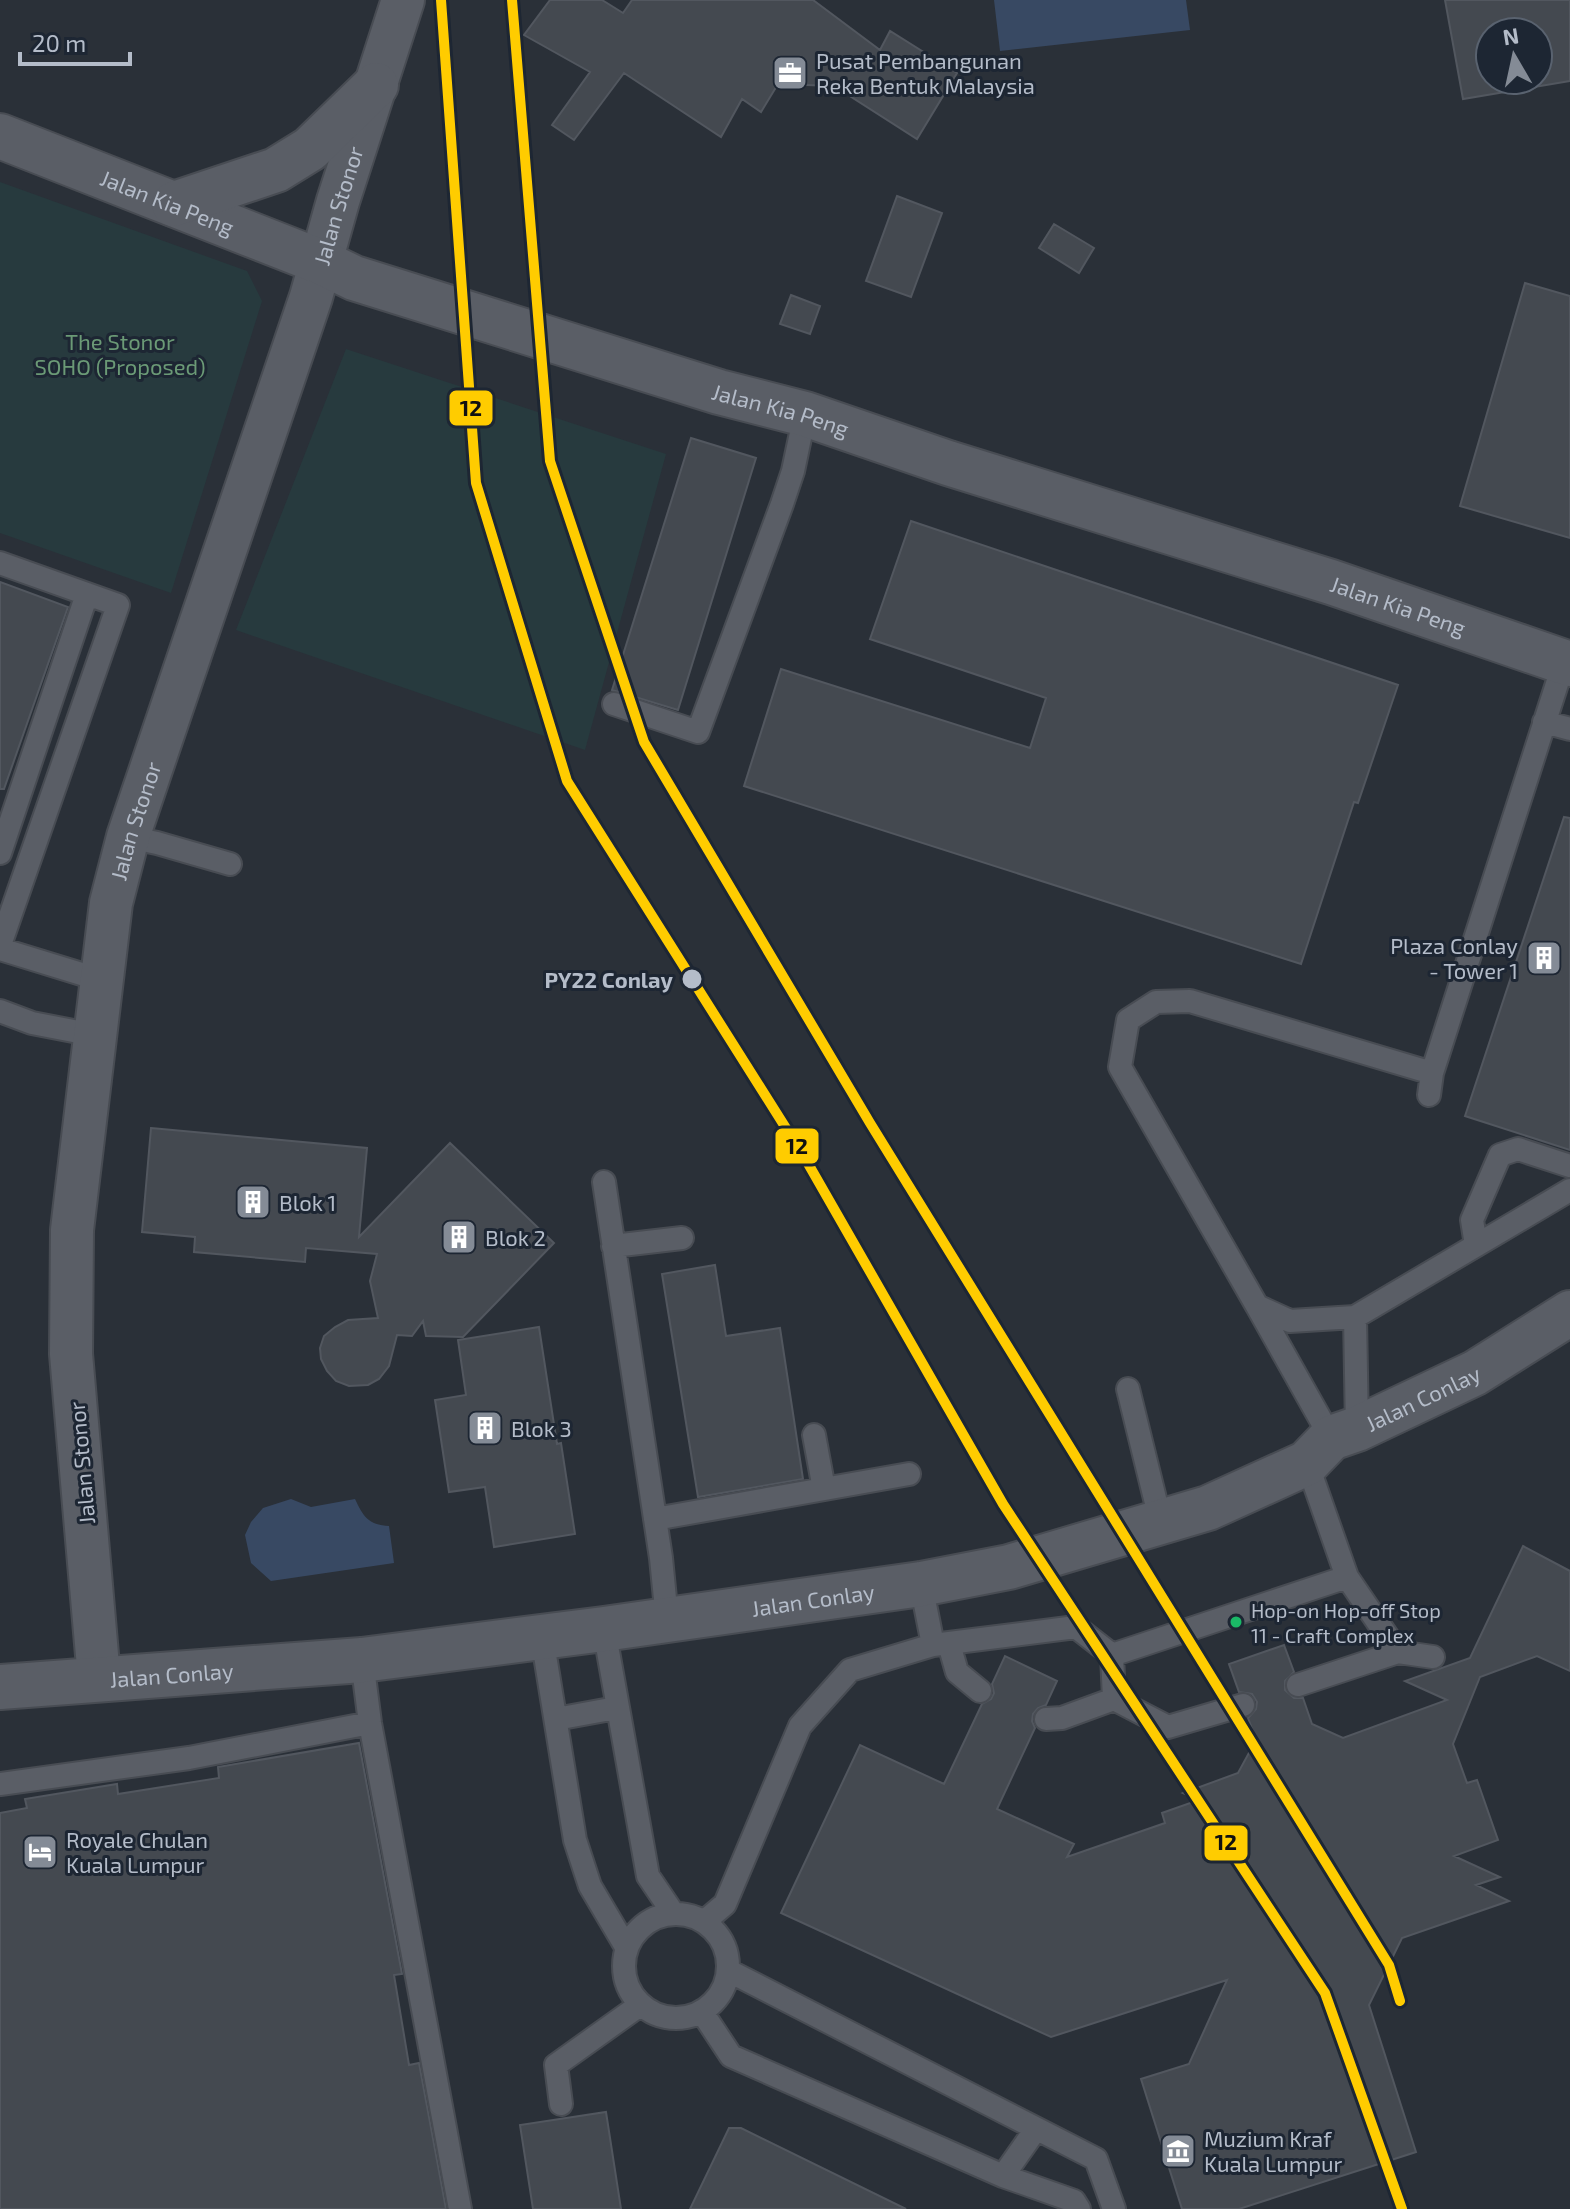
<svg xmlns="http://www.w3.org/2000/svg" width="1570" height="2209" viewBox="0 0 1570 2209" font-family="'Exo 2',sans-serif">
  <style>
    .green { fill: #273a3e }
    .water { fill: #384963 }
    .building { fill: #444950; stroke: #52575f; stroke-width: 2; fill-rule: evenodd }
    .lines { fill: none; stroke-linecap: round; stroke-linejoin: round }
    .service-casing { stroke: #484c53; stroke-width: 26 }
    .minor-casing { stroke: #484c53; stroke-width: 46 }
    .tertiary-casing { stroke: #484c53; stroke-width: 48 }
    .service { stroke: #5a5e66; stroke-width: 22 }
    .minor { stroke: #5a5e66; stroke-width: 42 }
    .tertiary { stroke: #5a5e66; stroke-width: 44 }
    .metro-1-casing { stroke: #1d2633; stroke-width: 16 }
    .metro-1 { stroke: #fc0; stroke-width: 10 }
    .stop-dot { fill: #b4bcc9; stroke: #1d2633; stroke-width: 3 }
    .bus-dot { fill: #1ab867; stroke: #1d2633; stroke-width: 3 }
    .labels { text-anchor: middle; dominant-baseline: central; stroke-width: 6; stroke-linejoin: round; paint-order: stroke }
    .bus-label { font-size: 20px; fill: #b4bcc9; stroke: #1d2633; text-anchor: start }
    .poi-label { font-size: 22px; fill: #b4bcc9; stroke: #1d2633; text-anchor: start }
    .street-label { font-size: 22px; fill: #b4bcc9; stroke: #1d2633 }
    .park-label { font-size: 22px; fill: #6b9a76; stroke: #1d2633 }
    .stop-label { font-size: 22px; font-weight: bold; fill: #b4bcc9; stroke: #1d2633; text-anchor: end }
    .line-badge { stroke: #1d2633; stroke-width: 3 }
    .pale-badge-label { font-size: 22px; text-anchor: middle; font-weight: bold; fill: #111 }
  </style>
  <rect width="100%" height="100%" fill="#2a3038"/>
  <!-- green -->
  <path class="green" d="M0,182L247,271L262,301L171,593L0,533Z
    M346,349L666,454L585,750L236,630Z"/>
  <!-- water -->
  <path class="water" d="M994,0H1186L1190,30L1000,51Z
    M291,1499L311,1507L355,1499C363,1516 368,1525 389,1526L394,1563L271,1581L251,1563L245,1535L251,1522L263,1508Z"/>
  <!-- building -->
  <path class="building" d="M550,0H602L623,13L632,0H813L880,50L890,31L957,73L917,139L834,86L778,84L761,112L742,99L721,137L624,73L574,140L552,125L590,72L524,35Z
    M1445,0H1570V81L1463,99ZM1490,32H1538V80H1490Z
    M897,196L942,213L911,297L866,281Z
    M1054,224L1094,248L1079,273L1039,248Z
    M1525,283L1570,296V538L1460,506Z
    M791,295L820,306L810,334L780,324Z
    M691,438L756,458L678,710L612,690Z
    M911,521L1398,685L1358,803L1354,802L1301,964L744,786L781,669L1030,748L1046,698L870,639Z
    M0,582L68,607L4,789H0Z
    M1564,817L1570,818V1150L1465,1116Z
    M151,1128L367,1148L359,1237L450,1143L554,1243L463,1337L426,1336L423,1321L412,1336L397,1335L389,1366L379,1379L368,1385L349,1386L336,1381L327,1371L321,1359L320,1348L324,1336L335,1327L348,1320L378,1318L370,1281L377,1254L306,1248L305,1262L194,1252L195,1237L142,1232Z
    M715,1265L726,1336L780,1328L803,1479L698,1497L662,1274Z
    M539,1327L557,1444L561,1443L575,1534L494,1547L485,1487L449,1492L435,1400L466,1395L458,1340Z
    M1523,1546L1570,1571V1671L1537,1656L1480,1677L1453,1744L1467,1783L1477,1780L1498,1840L1454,1856L1500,1877L1476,1885L1509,1901L1402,1938L1369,2005L1416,2152L1239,2209H1182L1141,2079L1189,2064L1227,1980L1051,2037L781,1913L860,1745L944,1784L982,1704L991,1699L994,1693L992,1684L1005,1656L1057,1681L1046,1705L1038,1708L1033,1714L1032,1721L1035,1728L997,1809L1074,1844L1067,1857L1165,1823L1162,1813L1199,1800L1183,1793L1238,1773L1256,1740L1248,1718L1256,1709L1257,1702L1252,1694L1239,1692L1229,1664L1284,1645L1294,1672L1285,1681V1690L1294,1698H1303L1312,1724L1343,1738L1447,1700L1405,1681L1470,1658Z
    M359,1743L402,1974L394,1975L409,2065L419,2063L446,2209H0V1813L27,1808L25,1799L117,1784L118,1794L219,1778L218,1767Z
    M606,2112L621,2209H533L520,2125Z
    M729,2128H741L906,2209H690Z"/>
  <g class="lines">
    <defs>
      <path id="service" d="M0,563L118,605L0,945
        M1564,662L1432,1073L1190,1001L1156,1002L1128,1020L1120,1067L1257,1306L1290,1321L1355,1317L1570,1190
        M614,704L698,732L782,504L793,471L805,414
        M1544,722L1570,729
        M128,837L157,843L230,864
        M0,853L87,594
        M0,949L101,980
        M0,1011L32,1023L94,1035
        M1429,1095L1432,1073
        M604,1182L661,1558L667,1619
        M1476,1245L1472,1220L1500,1155L1518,1149L1570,1166
        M613,1246L682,1238
        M1257,1306L1331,1438
        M1355,1317L1357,1429
        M1128,1389L1161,1523
        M814,1435L824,1489
        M655,1519L909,1474
        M921,1584L933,1645
        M604,1629L648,1876L673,1913
        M542,1637L575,1840L590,1886L626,1947
        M949,1644L957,1672L980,1691
        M1398,1652L1433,1657
        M1112,1655L1347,1577L1307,1463
        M362,1660L370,1723L460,2209
        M1298,1685L1398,1652L1347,1577
        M1114,1699L1168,1727L1243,1705
        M556,1719L616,1708
        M0,1784L189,1758L370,1723
        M624 1966a52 52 0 1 1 104 0a52 52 0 1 1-104 0Z
        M705,1921L725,1904L800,1726L850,1670L933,1645L1076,1627L1112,1655L1114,1699L1062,1718L1046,1719
        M729,1971L1096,2159L1114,2209
        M702,2012L731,2056L1003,2176L1074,2201L1079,2209
        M561,2104L556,2065L640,2005
        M1003,2176L1036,2129"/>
      <g id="minor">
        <path id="s1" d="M99,1678L71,1354L72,1230L111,903L128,837L311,297L338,201L403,0"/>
      </g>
      <g id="tertiary">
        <path id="s2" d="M0,136L321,262L354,278L719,392L805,414L948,463L1331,582L1570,664"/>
        <path d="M174,204L276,170L310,149L376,85"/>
        <path id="s3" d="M0,1687L362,1660L604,1629L921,1584L1009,1567L1208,1508L1307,1463L1331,1438L1357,1429L1475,1373L1570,1313"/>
      </g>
    </defs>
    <!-- service casing -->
    <use href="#service" class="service-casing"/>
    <!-- minor casing -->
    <use href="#minor" class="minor-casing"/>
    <!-- tertiary casing -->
    <use href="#tertiary" class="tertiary-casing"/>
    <!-- service -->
    <use href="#service" class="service"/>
    <!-- minor -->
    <use href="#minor" class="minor"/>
    <!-- tertiary -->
    <use href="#tertiary" class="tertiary"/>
    <defs>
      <path id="metro-1" d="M441,0L476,483L567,781L806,1160L1003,1504L1325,1993L1402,2209
        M512,0L550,461L644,742L870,1123L1389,1965L1400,2001"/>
    </defs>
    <!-- metro-1 casing -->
    <use href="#metro-1" class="metro-1-casing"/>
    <!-- metro-1 -->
    <use href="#metro-1" class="metro-1"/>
  </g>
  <!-- icons -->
  <defs>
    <symbol id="office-square" viewBox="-11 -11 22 22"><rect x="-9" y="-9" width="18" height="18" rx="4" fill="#848b96" stroke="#1d2633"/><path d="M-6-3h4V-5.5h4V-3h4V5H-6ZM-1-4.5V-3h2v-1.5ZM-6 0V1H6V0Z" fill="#fff"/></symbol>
    <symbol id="building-square" viewBox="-11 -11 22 22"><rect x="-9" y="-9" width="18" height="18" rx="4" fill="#848b96" stroke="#1d2633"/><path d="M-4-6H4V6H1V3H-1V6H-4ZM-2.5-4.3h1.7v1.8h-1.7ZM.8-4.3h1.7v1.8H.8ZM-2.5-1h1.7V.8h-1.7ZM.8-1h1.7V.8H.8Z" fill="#fff"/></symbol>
    <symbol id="hotel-square" viewBox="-11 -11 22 22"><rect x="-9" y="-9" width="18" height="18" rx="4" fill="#848b96" stroke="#1d2633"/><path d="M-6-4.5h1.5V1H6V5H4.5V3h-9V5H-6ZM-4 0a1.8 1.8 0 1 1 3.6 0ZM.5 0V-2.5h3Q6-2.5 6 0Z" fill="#fff"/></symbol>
    <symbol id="museum-square" viewBox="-11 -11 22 22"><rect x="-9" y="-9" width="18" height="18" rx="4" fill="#848b96" stroke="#1d2633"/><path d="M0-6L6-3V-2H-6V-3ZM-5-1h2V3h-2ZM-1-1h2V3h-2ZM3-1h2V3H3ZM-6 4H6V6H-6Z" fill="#fff"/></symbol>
  </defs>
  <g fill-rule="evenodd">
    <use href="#office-square" x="770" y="53" width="40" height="40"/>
    <use href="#building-square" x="1524" y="938" width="40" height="40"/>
    <use href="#building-square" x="233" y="1182" width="40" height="40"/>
    <use href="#building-square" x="439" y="1217" width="40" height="40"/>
    <use href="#building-square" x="465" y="1408" width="40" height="40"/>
    <use href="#hotel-square" x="20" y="1832" width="40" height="40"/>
    <use href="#museum-square" x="1158" y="2131" width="40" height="40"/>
  </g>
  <!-- markers -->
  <circle class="stop-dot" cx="692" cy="979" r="11"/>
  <circle class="bus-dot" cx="1236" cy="1622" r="7"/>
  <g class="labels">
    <!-- bus labels -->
    <g class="bus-label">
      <text x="1251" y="1610">Hop-on Hop-off Stop<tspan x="1251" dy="25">11 - Craft Complex</tspan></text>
    </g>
    <!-- poi labels -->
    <g class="poi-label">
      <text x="816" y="60">Pusat Pembangunan<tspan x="816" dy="25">Reka Bentuk Malaysia</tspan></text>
      <text x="1518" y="945" text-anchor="end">Plaza Conlay<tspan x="1518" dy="25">- Tower 1</tspan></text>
      <text x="279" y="1202">Blok 1</text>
      <text x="485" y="1237">Blok 2</text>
      <text x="511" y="1428">Blok 3</text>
      <text x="66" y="1839">Royale Chulan<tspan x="66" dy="25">Kuala Lumpur</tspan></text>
      <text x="1204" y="2138">Muzium Kraf<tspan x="1204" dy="25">Kuala Lumpur</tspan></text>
    </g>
    <!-- street labels -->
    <g class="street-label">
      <text stroke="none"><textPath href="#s2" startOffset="180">Jalan Kia Peng</textPath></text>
      <text stroke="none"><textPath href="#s1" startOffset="1512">Jalan Stonor</textPath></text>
      <text stroke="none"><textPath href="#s2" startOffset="828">Jalan Kia Peng</textPath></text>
      <text stroke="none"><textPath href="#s2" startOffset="1476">Jalan Kia Peng</textPath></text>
      <text stroke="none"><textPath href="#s1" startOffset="864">Jalan Stonor</textPath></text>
      <text stroke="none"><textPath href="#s3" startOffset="1468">Jalan Conlay</textPath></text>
      <text transform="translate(81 1463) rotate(-95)">Jalan Stonor</text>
      <text stroke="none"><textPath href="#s3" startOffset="818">Jalan Conlay</textPath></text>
      <text stroke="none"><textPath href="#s3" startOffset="172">Jalan Conlay</textPath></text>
    </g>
    <!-- park labels -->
    <g class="park-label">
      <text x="120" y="341">The Stonor<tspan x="120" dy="25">SOHO (Proposed)</tspan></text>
    </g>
    <!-- stop labels -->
    <g class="stop-label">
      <text x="673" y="979">PY22 Conlay</text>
    </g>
  </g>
  <g class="line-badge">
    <rect x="448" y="389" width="46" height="38" rx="8" fill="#fc0"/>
    <rect x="774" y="1127" width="46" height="38" rx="8" fill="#fc0"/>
    <rect x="1203" y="1824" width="46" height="38" rx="8" fill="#fc0"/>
  </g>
  <g class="pale-badge-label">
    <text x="471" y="416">12</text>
    <text x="797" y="1154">12</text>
    <text x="1226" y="1850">12</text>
  </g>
  <!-- north arrow -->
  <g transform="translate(1514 56) rotate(351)"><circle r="38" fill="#1d2633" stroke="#59626f" stroke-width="2"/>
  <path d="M0-6L14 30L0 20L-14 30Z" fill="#848b96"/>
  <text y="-12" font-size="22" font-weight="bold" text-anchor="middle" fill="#b4bcc9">N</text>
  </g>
  <!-- scale -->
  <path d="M20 52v12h110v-12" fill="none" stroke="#b4bcc9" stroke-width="4"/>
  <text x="32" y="52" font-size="24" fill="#b4bcc9" stroke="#1d2633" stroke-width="6" paint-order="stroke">20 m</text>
</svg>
